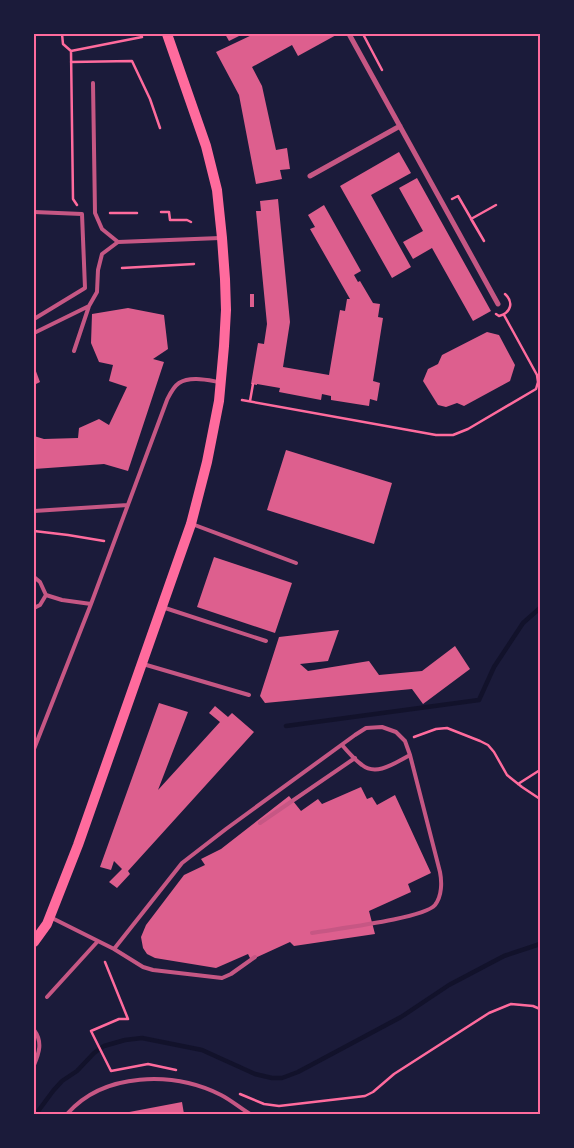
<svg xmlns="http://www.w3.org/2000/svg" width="574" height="1148" viewBox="0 0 574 1148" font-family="'PT Sans',sans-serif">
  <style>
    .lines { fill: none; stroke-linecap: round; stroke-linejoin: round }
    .stream { stroke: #12122b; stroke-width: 4.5 }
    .building { fill: #dd5f8e }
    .path { stroke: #ff6b9d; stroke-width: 2.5 }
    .service { stroke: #c65784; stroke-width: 4 }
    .minor { stroke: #c65784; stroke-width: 5 }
    .secondary { stroke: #ff6b9d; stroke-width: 10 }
    .neatline { fill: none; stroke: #ff6b9d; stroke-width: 2 }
  </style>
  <rect width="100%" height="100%" fill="#1b1b3a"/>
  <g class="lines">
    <!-- stream -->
    <path class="stream" d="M286,726L479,700L494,667L523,623L540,608
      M36,1114L53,1091L62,1081L77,1071L94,1053L104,1046L125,1040L142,1038L202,1050L255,1074L272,1078H282L298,1072L401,1017L449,985L504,956L540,944"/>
  </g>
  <!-- building -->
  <path class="building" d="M225,34H243L229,41Z
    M254,34H338L298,56L292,45L252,67L262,86L276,150L287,148L290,169L280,170L282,179L256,184L239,95L216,52Z
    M399,152L411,173L371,195L411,267L392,278L340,186Z
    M417,178L491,311L473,321L432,248L413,259L403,242L423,231L399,188Z
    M278,199L290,322L283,367L329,375L340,310L345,311L347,299H350L310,229L315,227L308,215L324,205L361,271L354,275L358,282L360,281L373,303L380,304L378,317L383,318L373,381L380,383L377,401L370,399L369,406L331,400V396L322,394L321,400L279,392L280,388L257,384V385L251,384L258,343L264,344L267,324L256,211H261L260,201Z
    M250,294H254V307H250Z
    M128,308L164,315L168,349L153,359L164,362L128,471L104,464L34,469V436L44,439L78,438L79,428L99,419L109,425L127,387L109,381L113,365L99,362L91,343L92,314Z
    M487,332L499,335L515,365L510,381L464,406L457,403L446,407L438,405L423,381L428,369L438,364L442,355Z
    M34,366L40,382L34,385Z
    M286,450L392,483L374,544L267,510Z
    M214,557L292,583L275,633L197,607Z
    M339,630L328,661L300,664L308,671L369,661L379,675L422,671L455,646L470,669L423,704L412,689L265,703L260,696L279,637Z
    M159,703L188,712L158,790L220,722L209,713L215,706L228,717L232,713L254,732L128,871L130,874L117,888L109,882L122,869L114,861L111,870L100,867Z
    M361,787L367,799L372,797L377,805L395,795L431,873L408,884L411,892L369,911L375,934L294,946L290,942L251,960L248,954L216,968L155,958L147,954L143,948L141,937L146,925L184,875L205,865L201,859L221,849L289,796L301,811L318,799L322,804Z
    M182,1102L184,1114H124V1113Z"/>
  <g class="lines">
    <!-- path -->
    <path class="path" d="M62,34L63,44L71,51L73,199L77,205
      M363,34L382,70
      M71,51L142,37
      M71,62L132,61L150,99L160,128
      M452,199L458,196L484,241L471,219L496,205
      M161,212H169L170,220H187L191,222
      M110,213H137
      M122,268L194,264
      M496,314L499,316C511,313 514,302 505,294
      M242,400L436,435H453L468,429L536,389L538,382L537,375L504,315
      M250,401L253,384
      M34,531L68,535L104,541
      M414,737L436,729L447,728L480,741L488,745L494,752L507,775L522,787L540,799
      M518,784L540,770
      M105,962L128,1019H119L91,1031L111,1071L148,1064L176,1070
      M240,1094L264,1104L279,1106L365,1096L373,1092L394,1074L489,1013L511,1004L533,1006L540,1009"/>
    <!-- service -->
    <path class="service" d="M93,83L95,213L102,229L118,242L220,238
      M34,212L82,214L85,288L34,319
      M34,333L89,306
      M74,351L89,306L97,292L98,270L102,254L118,242
      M34,511L128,505
      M192,524L296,563
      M34,577L40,582L46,595L40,605L34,608
      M46,595L62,600L91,604
      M162,607L266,641
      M143,664L249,695
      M342,745C348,752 355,760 362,765C377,777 396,762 410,755
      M34,749L91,604L167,400C170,394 173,387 179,383C190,376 207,380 219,382
      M260,823L355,758
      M50,917L114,949L143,967L153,970L222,978L231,974L255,957
      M114,949L182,863L226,829L355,735L366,728L382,727L396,732L405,741L410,755L440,872C442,882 442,896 435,905C423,919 333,929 312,933
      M47,997L98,941
      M34,1030C43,1042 39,1053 34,1065
      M67,1114C104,1072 173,1071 221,1095C231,1100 240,1108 250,1114"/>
    <!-- minor -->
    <path class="minor" d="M349,34L498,304
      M310,176L400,126"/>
    <!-- secondary -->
    <path class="secondary" d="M34,942L47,924L78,845L191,524L207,462L219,401L224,346L226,310L225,279L222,238L217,190L206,146L167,34"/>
  </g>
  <!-- border -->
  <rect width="574" height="1148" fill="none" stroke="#1b1b3a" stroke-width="70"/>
  <rect x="35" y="35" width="504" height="1078" class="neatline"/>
</svg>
